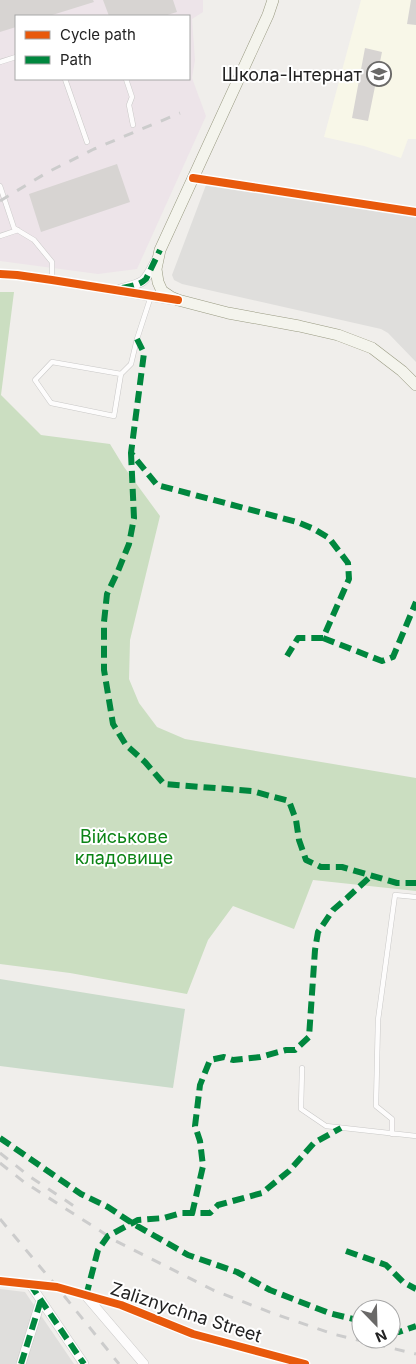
<svg xmlns="http://www.w3.org/2000/svg" width="416" height="1364" viewBox="0 0 416 1364" font-family="Inter,sans-serif">
  <style>
    .residential { fill: #dfdedc }
    .industrial { fill: #ede4e9; fill-rule: evenodd }
    .education { fill: #f8f7e8 }
    .forest { fill: #cbdec1 }
    .cemetery { fill: #cadbca }
    .building { fill: #d7d4d2 }
    .lines { fill: none; stroke-linecap: round; stroke-linejoin: round }
    .lane-casing { stroke: #c9c8c7; stroke-width: 5.5 }
    .street-casing { stroke: #c9c8c7; stroke-width: 10 }
    .secondary-casing { stroke: #999a82; stroke-width: 12 }
    .lane { stroke: #fdfcfc; stroke-width: 4.5 }
    .street { stroke: #fdfcfc; stroke-width: 9 }
    .secondary { stroke: #f4f4ed; stroke-width: 11 }
    .rail { stroke: #ccc; stroke-width: 3; stroke-dasharray: 10 10; stroke-linecap: butt }
    .quiet { stroke: #00873e; stroke-width: 6; stroke-dasharray: 12 6; stroke-linecap: butt }
    .cycleway-casing { stroke: #fff; stroke-width: 11 }
    .cycleway { stroke: #e8590c; stroke-width: 8 }
    .labels { text-anchor: middle; dominant-baseline: central; stroke-width: 4; stroke-linejoin: round; paint-order: stroke }
    .poi-label { font-size: 18px; fill: #222; stroke: #fff; text-anchor: end }
    .park-label { font-size: 18px; fill: #0c8416; stroke: #fff }
    .street-label { font-size: 18px; fill: #222; stroke: #fff }
  </style>
  <rect width="100%" height="100%" fill="#f0eeeb"/>
  <!-- residential -->
  <path class="residential" d="M206,185L416,216V362L388,333L381,329L182,284L174,280L172,275Z
    M0,1289L25,1292L74,1364H0Z"/>
  <!-- industrial -->
  <path class="industrial" d="M0,0H203V12L192,19L195,60L192,78L206,116L137,269L98,274L0,261ZM16,16H189V79H16Z"/>
  <!-- education -->
  <path class="education" d="M361,0H416V139H408L401,158L364,146L324,137Z"/>
  <!-- forest -->
  <path class="forest" d="M0,292H14L1,395L41,435L110,444L124,467L160,516L130,640L129,679L139,703L157,727L185,739L416,778V891L313,880L294,929L233,906L208,940L187,994L70,973L0,964Z"/>
  <!-- cemetery -->
  <path class="cemetery" d="M0,979L185,1009L173,1088L0,1066Z"/>
  <!-- building -->
  <path class="building" d="M0,0H93L94,2L49,16H16V27L0,32Z
    M103,0H173L177,12L164,16H109Z
    M411,0H416V25L407,24Z
    M365,48L382,52L368,121L352,118Z
    M117,164L130,202L41,232L29,194Z"/>
  <g class="lines">
    <defs>
      <path id="lane" d="M0,62L16,57
        M65,79L87,142
        M126,79L132,97L129,105L133,125
        M0,186L14,228L34,240L52,262V280
        M0,236L18,230
        M121,374L114,416L51,403L35,380L52,362L121,374L131,364L137,339L151,296
        M302,1068L301,1109L326,1126L416,1136
        M392,1134V1119L376,1106L378,1020L395,895L416,897"/>
      <path id="street" d="M193,178L416,212
        M0,274L17,275L52,280L173,300
        M120,289C146,282 144,283 156,260
        M0,1281L57,1287L121,1305L193,1334L305,1364
        M30,1284L84,1364
        M86,1296L144,1364
        M21,1364L41,1300"/>
      <path id="secondary" d="M273,0L268,15L160,250L156,269L158,282L162,291L171,297L178,300L228,313L299,326L338,335L372,348L402,371L416,385"/>
    </defs>
    <!-- lane casing -->
    <use href="#lane" class="lane-casing"/>
    <!-- street casing -->
    <use href="#street" class="street-casing"/>
    <!-- secondary casing -->
    <use href="#secondary" class="secondary-casing"/>
    <!-- lane -->
    <use href="#lane" class="lane"/>
    <!-- street -->
    <use href="#street" class="street"/>
    <!-- secondary -->
    <use href="#secondary" class="secondary"/>
    <!-- rail -->
    <path class="rail" d="M0,201L48,172L94,149L180,113
      M0,1153L29,1176L77,1208
      M0,1163L24,1182L116,1241L213,1290L272,1313L333,1334L416,1354
      M0,1219L57,1287L119,1364"/>
    <!-- quiet -->
    <path class="quiet" d="M122,288C131,286 140,285 146,279L160,250
      M137,339L144,353L131,453L157,485L297,522L314,529L329,538L348,563L349,579L323,638H298L287,656
      M131,453L134,518L129,544L118,571L107,594L104,622V670L113,724L126,745L145,762L164,784L252,791L289,801L296,820L299,840L306,860L321,867H342L397,883H416
      M323,638L382,661L393,657L416,602
      M0,1138L81,1194L108,1207L132,1223L188,1255L237,1272L270,1290L329,1313L361,1321
      M192,1214L203,1166L200,1141L195,1126L200,1085L210,1060L224,1057L233,1060L260,1057L286,1050H295L309,1037L315,950L318,932L333,910L347,898L372,875
      M346,1251L386,1265L403,1282L416,1289
      M30,1284L84,1364
      M86,1296L98,1250L108,1236L138,1220L164,1218L181,1213H210L218,1205L262,1193L289,1171L314,1143L341,1128
      M391,1330L399,1332L416,1326
      M21,1364L41,1300"/>
    <defs>
      <path id="cycleway" d="M193,178L416,212
        M0,274L17,275L52,280L178,300
        M0,1281L57,1287L121,1305L193,1334L305,1364"/>
    </defs>
    <!-- cycleway casing -->
    <use href="#cycleway" class="cycleway-casing"/>
    <!-- cycleway -->
    <use href="#cycleway" class="cycleway"/>
  </g>
  <!-- icons -->
  <defs>
    <symbol id="school-ring" viewBox="-11 -11 22 22"><circle r="9.5" fill="#fff" stroke="#6a6968" stroke-width="1.5"/><path d="M0-5L7-2L0 1L-7-2ZM-4 1L0 2.5L4 1V4Q0 6-4 4Z" fill="#6a6968"/></symbol>
  </defs>
  <g fill-rule="evenodd">
    <use href="#school-ring" x="365" y="60" width="28" height="28"/>
  </g>
  <g class="labels">
    <!-- poi labels -->
    <g class="poi-label">
      <text x="362" y="74">Школа-Інтернат</text>
    </g>
    <!-- park labels -->
    <g class="park-label">
      <text x="124" y="836">Військове<tspan x="124" dy="21">кладовище</tspan></text>
    </g>
    <!-- street labels -->
    <g class="street-label">
      <text transform="translate(186 1312) rotate(18)">Zaliznychna Street</text>
    </g>
  </g>
  <!-- legend -->
  <rect x="15" y="15" width="175" height="65" fill="#ffffff" stroke="#a7a7a7"/>
  <rect x="25" y="31" width="25" height="8" fill="#e8590c" stroke="#a7a7a7"/>
  <text x="60" y="40" font-size="15" fill="#222222">Cycle path</text>
  <rect x="25" y="56" width="25" height="8" fill="#00873e" stroke="#a7a7a7"/>
  <text x="60" y="65" font-size="15" fill="#222222">Path</text>
  <!-- north arrow -->
  <g transform="translate(376 1324) rotate(157)"><circle r="24" fill="#ffffff" stroke="#a7a7a7"/>
  <path d="M0-4L9 19L0 12L-9 19Z" fill="#6a6968"/>
  <text y="-8" font-size="14" font-weight="bold" text-anchor="middle" fill="#222222">N</text>
  </g>
</svg>
